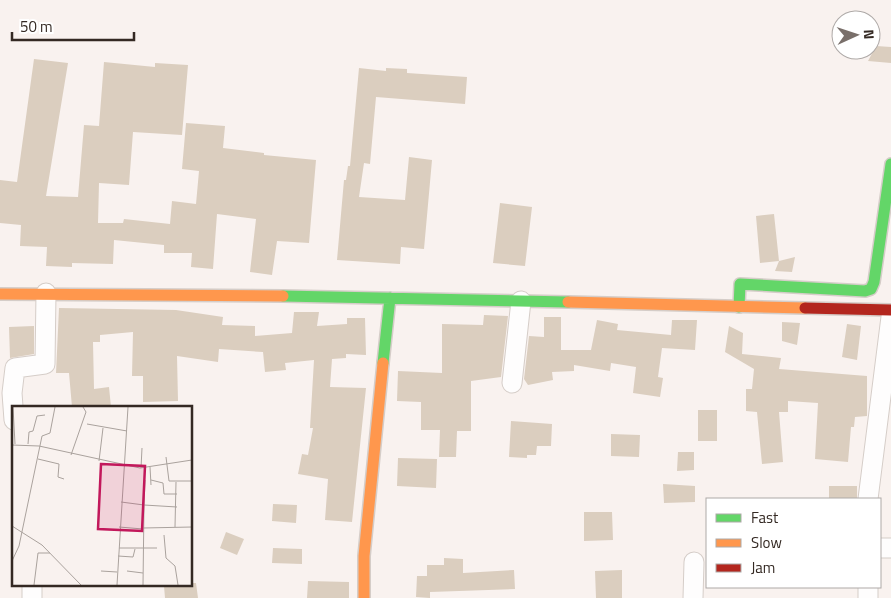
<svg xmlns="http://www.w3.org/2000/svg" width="891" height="598" viewBox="0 0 891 598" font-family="'Titillium Web',sans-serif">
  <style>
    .building { fill: #dbcebf }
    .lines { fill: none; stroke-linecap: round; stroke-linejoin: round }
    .street-casing { stroke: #d5cdc8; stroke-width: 21 }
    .fast-casing { stroke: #d5cdc8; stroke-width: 14 }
    .slow-casing { stroke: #d5cdc8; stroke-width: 14 }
    .jam-casing { stroke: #d5cdc8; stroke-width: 14 }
    .street { stroke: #fefdfd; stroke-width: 19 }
    .fast { stroke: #63d668; stroke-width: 11 }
    .slow { stroke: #ff974d; stroke-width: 11 }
    .jam { stroke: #b3261e; stroke-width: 11 }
    .inset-road { fill: none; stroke: #aaa29d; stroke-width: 1 }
    .view { fill: #c2185b; fill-opacity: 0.15; stroke: #c2185b; stroke-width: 2.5 }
    .inset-edge { fill: none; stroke: #342923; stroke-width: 2.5 }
  </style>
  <rect width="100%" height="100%" fill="#f9f2ef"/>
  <!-- building -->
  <path class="building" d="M876,46L891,47V63L868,61Z
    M34,59L68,63L46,196L78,197L84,125L99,126L104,62L155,67V63L188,65L182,135L133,132L129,185L99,183L98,223H123L124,219L170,224L172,201L196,204L199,171L182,169L186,123L225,126L223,148L264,153V155L316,160L309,243L277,241L272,275L250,272L256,219L217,214L213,269L191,267L192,253H164V245L114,240L113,264L72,263V267L46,266L47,247L20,246L21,225L0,223V180L17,182Z
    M359,68L386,71V68L407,69V73L467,77L465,104L376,97L370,164L364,163L359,197L405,200L409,157L432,160L424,249L401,247L400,264L337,260L344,180H346L348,166H350Z
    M500,203L532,207L525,266L493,263Z
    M774,214L779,261L760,263L756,216Z
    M795,257L792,272L775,271L779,261Z
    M59,308L176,310L223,317L222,325L255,326V336L292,333L294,312H319L317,326L347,324V318H365L366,355L346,354V358L332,359L330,387L366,388L352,522L325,520L328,479L298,474L302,454L308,455L313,428H310L314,360L285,363L286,370L265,372L263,352L219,349L218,362L177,356L178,401L143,402V376H132L133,332L100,335V342H93L94,389L109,387L111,407H72L69,373H56Z
    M484,315L508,316L501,377L471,381V431H457L456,457H439L440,430H421V402L397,401L398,371L442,373V324L483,325Z
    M544,317H561V350H591L597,320L618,324L617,330L671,335L672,320H697L695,350L662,348L658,377L663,378L660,397L633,393L636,367L611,363L610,371L574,365V371L552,372L553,380L528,385L524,379L529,336L544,337Z
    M782,322L800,323L797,345L782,341Z
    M847,324L861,326L857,360L842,357Z
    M34,326V354L10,358L9,327Z
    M729,326L743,333L742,354L781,358L779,369L867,376V416L855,417L854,427H851L848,462L815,459L818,403L788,401V412H779L783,462L762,464L757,412L746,411V389H752L754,369L725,352Z
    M698,410H717V441H698Z
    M511,421L552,424L551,446H537L536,455H527V458L509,457Z
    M611,434L640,435L639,457L611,456Z
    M678,452H694V470L677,471Z
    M398,458L437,459L436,488L397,486Z
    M663,484L695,486V502L664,503Z
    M829,486H857V499H829Z
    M273,504L297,505L296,523L272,521Z
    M584,512H612L613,540L584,541Z
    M226,532L244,539L237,555L220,548Z
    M273,548L302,549V564L272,563Z
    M444,558L463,559V573L514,570L515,589L430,592V598L416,597L417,576H427V565H444Z
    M622,570V598H596L595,571Z
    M308,581L349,582V598H307Z
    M191,583H196L198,598H165L164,586Z"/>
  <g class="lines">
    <defs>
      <path id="street" d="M512,383L521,301
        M14,420L12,393L15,368L45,364L46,293
        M868,499L891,317
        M880,548H891
        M32,584V598
        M868,587V598
        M693,598L694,562"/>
      <path id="fast" d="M283,296L568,302
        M739,307L740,284L865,291L871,289L874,282L891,164
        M383,363L390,298"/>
      <path id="slow" d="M0,294L283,296
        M568,302L805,308
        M364,598V556L383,363"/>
      <path id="jam" d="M805,308L891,310"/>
    </defs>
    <!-- street casing -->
    <use href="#street" class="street-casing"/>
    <!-- fast casing -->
    <use href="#fast" class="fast-casing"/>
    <!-- slow casing -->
    <use href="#slow" class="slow-casing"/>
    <!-- jam casing -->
    <use href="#jam" class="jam-casing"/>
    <!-- street -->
    <use href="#street" class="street"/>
    <!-- fast -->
    <use href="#fast" class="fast"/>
    <!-- slow -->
    <use href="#slow" class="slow"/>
    <!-- jam -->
    <use href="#jam" class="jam"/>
  </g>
  <!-- overview -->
  <g transform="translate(12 406)">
    <rect width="180" height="180" fill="#f9f2ef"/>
    <path class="inset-road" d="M1,1L3,38M75,18L115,25M16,38L17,26L21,25L25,10L33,9M0,39L27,40L128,62L180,54M59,49L74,6L71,1M154,51L157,75H180M26,53L47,58L46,71L52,73M87,55L91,22M138,61L139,79M129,62L130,42M139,74L151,77L152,88H165M109,96L132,99L131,179M132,99L165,101M132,99L133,74M0,120L30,139L69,179M107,121L131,123M163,121L164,76M131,122L180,121M152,129L154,152L163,160L166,179M107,142H145M106,150L121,151L123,143M0,155L7,140L30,30L38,27L43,1M89,165L105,166M115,165L131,167M22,179L26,147H38M105,179L116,1"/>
    <path class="view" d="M89,58L133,60L130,125L86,123Z"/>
    <rect width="180" height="180" class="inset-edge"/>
  </g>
  <!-- legend -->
  <rect x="706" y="498" width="175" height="90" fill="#ffffff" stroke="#aea9a7"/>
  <rect x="716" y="514" width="25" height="8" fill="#63d668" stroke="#aea9a7"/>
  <text x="751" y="523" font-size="15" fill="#342923">Fast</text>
  <rect x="716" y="539" width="25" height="8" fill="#ff974d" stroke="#aea9a7"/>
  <text x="751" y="548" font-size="15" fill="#342923">Slow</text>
  <rect x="716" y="564" width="25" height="8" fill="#b3261e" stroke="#aea9a7"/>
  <text x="751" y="573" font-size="15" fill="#342923">Jam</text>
  <!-- north arrow -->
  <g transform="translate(856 35) rotate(87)"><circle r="24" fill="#ffffff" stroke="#aea9a7"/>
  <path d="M0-4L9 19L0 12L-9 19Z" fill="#796f6a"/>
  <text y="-8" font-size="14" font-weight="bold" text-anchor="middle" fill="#342923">N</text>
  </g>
  <!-- scale -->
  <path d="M12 32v8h122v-8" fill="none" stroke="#342923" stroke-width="2.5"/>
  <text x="20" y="32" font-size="15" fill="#342923" stroke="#ffffff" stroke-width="4" paint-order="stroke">50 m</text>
</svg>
